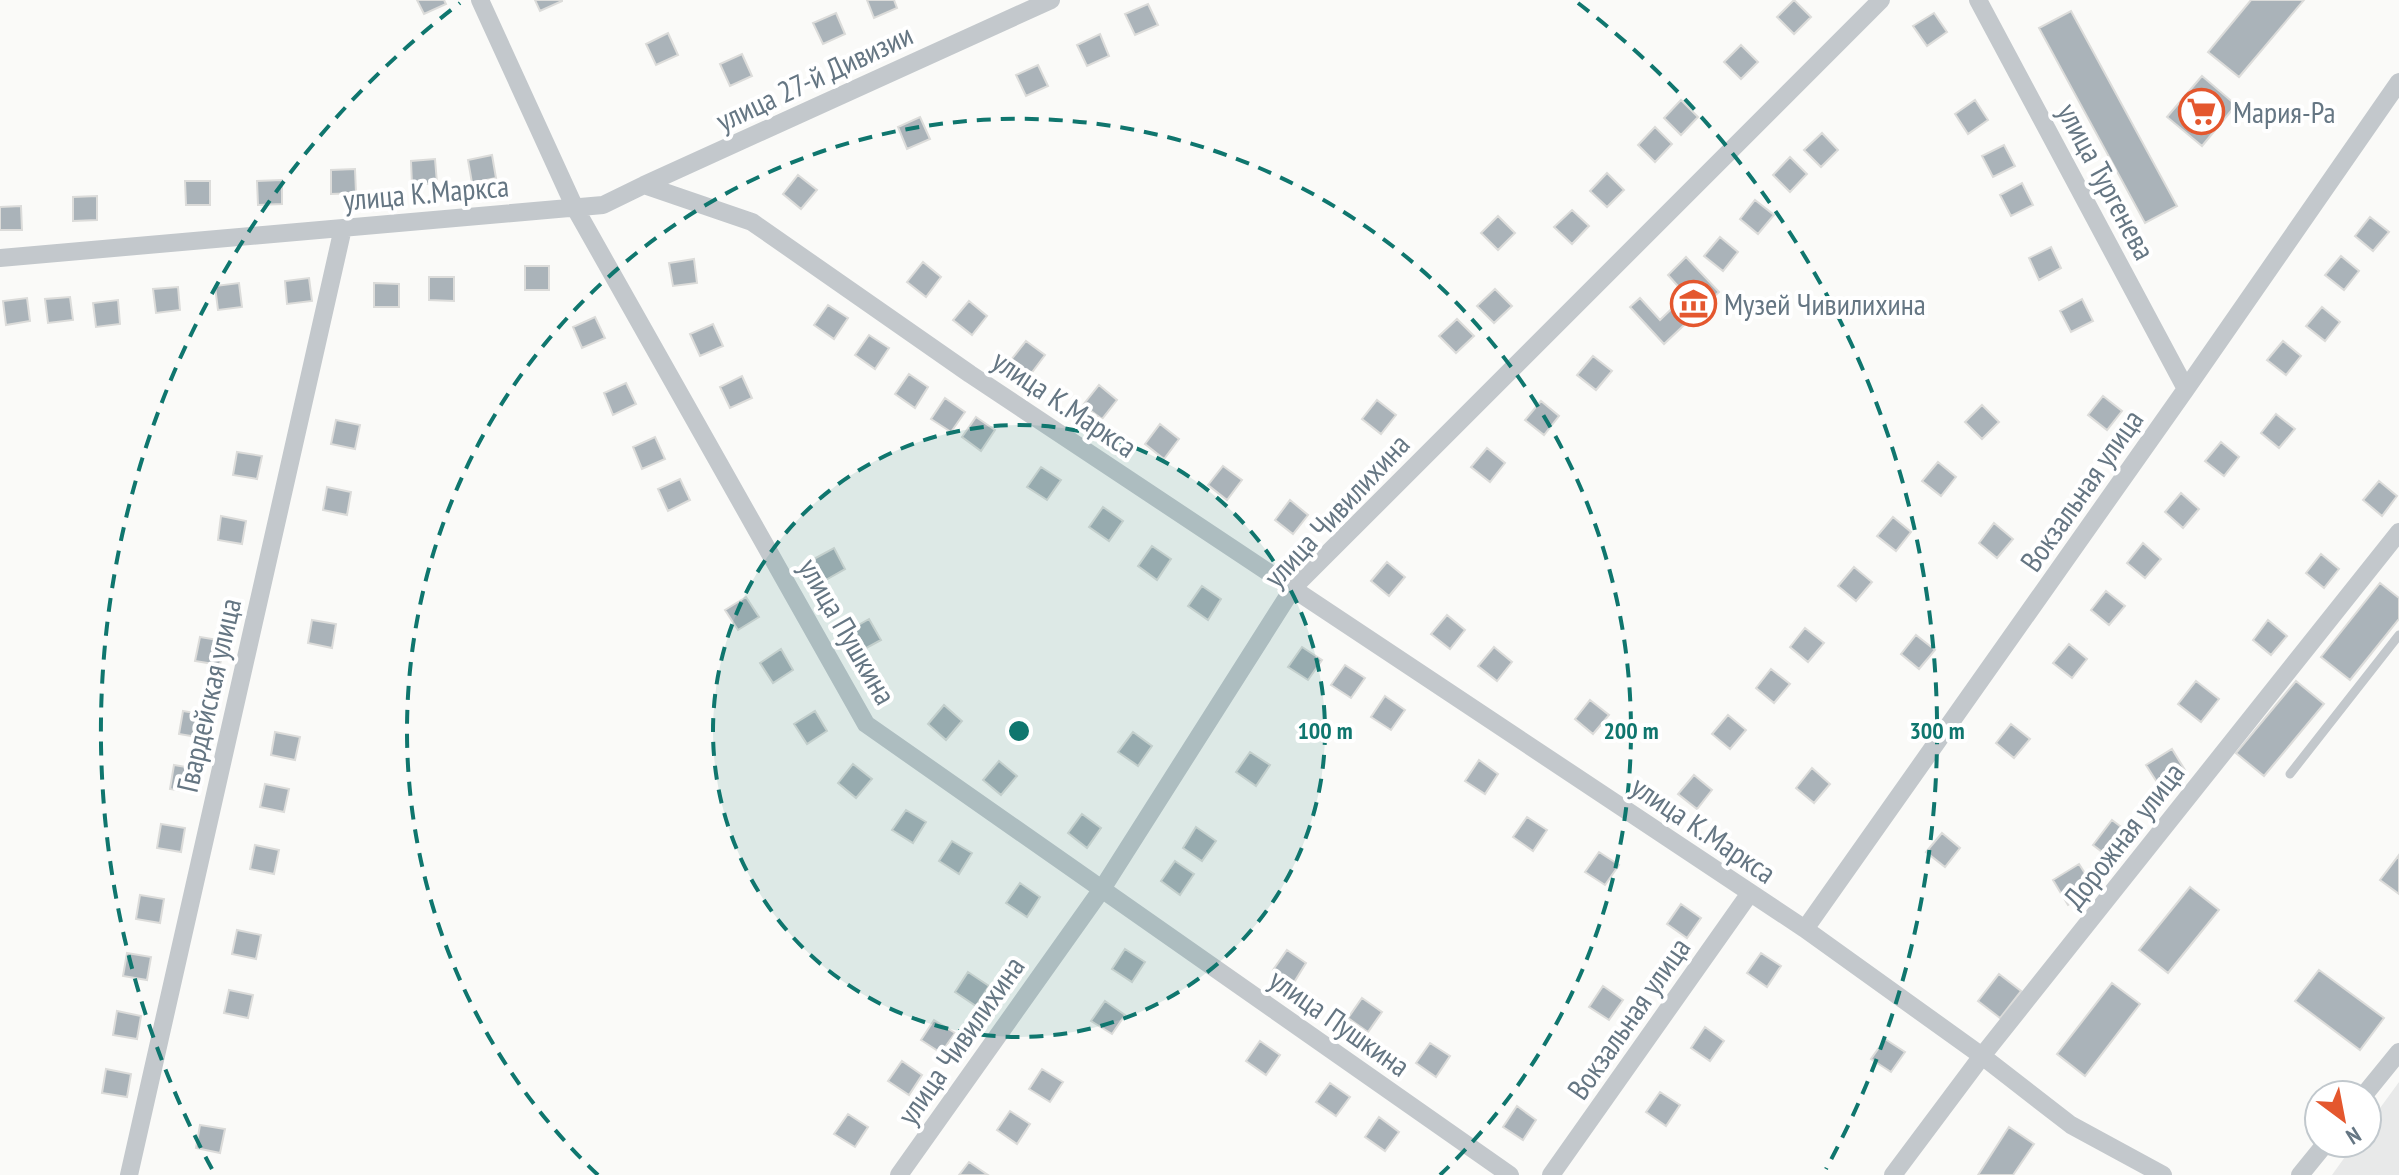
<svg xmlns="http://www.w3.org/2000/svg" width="2399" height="1175" viewBox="0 0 2399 1175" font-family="'PT Sans Narrow',sans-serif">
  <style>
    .built { fill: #e8e9e9 }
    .building { fill: #aab3b9; stroke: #dcdcda; stroke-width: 2 }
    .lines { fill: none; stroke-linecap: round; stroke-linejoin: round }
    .lane { stroke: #c3c8cc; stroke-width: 9 }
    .street { stroke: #c3c8cc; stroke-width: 18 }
    .ring { fill: none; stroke: #0f766e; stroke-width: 4; stroke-dasharray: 14 10 }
    .labels { text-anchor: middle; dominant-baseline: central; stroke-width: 8; stroke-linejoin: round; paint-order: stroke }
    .street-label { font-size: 30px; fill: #657683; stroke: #fff }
    .poi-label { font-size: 30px; fill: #657683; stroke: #fff; text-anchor: start }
    .centre { fill: #0f766e; stroke: #fff; stroke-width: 4 }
    .ring-label { font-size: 24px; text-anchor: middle; font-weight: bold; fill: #0f766e; stroke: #fff; stroke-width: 8; stroke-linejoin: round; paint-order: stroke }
  </style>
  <rect width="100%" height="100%" fill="#fafaf8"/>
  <!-- built -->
  <path class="built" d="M2399,1082V1175H2332L2355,1143H2367V1126Z"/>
  <!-- building -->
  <path class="building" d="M417,0H444L446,4L424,14Z
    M535,0H562V1L540,11Z
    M867,0H894L897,8L874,18Z
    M1794,0L1811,17L1794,34L1777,17Z
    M2251,0H2304L2239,77L2208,52Z
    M1148,4L1158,25L1135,35L1125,14Z
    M2071,11L2177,206L2145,223L2039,28Z
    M836,13L845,34L823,44L813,23Z
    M1934,13L1947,32L1927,46L1913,26Z
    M668,33L678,55L656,65L646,44Z
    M1100,34L1109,56L1087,66L1077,45Z
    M1741,45L1758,62L1741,79L1724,62Z
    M742,54L752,76L730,86L720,64Z
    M1038,65L1048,86L1026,96L1016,75Z
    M2202,76L2236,105L2202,146L2167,117Z
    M1681,100L1698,117L1681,135L1664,118Z
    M1975,100L1988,120L1968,134L1955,114Z
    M920,117L930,139L907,149L898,127Z
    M1655,127L1672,144L1655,162L1638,145Z
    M1822,133L1838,150L1821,167L1804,150Z
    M2004,145L2015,166L1993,177L1982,156Z
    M492,155L496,178L472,183L468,160Z
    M1790,157L1807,174L1790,192L1773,175Z
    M435,159L437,183L412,185L411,161Z
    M355,169L356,193L331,194V170Z
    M1607,173L1624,190L1607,207L1590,191Z
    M798,175L817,190L801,209L783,194Z
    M282,180V204L258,205L257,181Z
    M185,181H210V205H186Z
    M2022,183L2033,205L2011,216L2000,195Z
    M97,196V220L73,221V197Z
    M1755,200L1774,215L1758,234L1740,219Z
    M21,206L22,230H0V207Z
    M1572,210L1589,226L1572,244L1554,227Z
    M1498,216L1515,233L1498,250L1481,233Z
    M2370,217L2389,232L2373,251L2355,236Z
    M1720,237L1738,252L1723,271L1704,256Z
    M2051,247L2061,268L2039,280L2029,258Z
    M2341,256L2359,271L2344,290L2325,275Z
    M1686,257L1719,292L1664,344L1630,307L1640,298L1660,320L1686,295L1668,275Z
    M694,259L697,283L673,286L669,263Z
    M923,262L941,277L926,297L907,282Z
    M525,266H549V290H525Z
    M429,277H454V301L429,300Z
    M309,278L312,301L287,304L285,281Z
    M239,283L242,307L218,310L215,286Z
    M374,283L399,284V307H374Z
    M178,287L180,310L156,313L153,289Z
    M1495,289L1512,306L1494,323L1477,306Z
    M70,297L73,320L48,323L45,299Z
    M27,298L30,321L6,325L3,301Z
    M2082,299L2093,321L2071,332L2060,311Z
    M118,300L120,324L96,327L93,303Z
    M969,301L987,316L972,335L953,320Z
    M828,305L848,318L834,339L814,325Z
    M2322,307L2340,322L2325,341L2306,326Z
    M595,317L605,338L582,348L573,327Z
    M1457,319L1474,336L1456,353L1439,336Z
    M713,324L723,346L700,356L690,334Z
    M869,335L889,348L875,369L855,355Z
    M1026,341L1045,355L1030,375L1011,360Z
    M2283,341L2301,356L2286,375L2267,360Z
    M1593,356L1612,371L1596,390L1577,375Z
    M909,374L928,387L915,408L895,394Z
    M742,376L752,398L730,408L720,387Z
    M626,383L636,404L613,415L604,393Z
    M1099,385L1117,400L1102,419L1083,405Z
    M2103,396L2122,411L2107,430L2088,415Z
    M945,398L965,412L951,432L931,419Z
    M1377,400L1396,415L1381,434L1362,419Z
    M1541,401L1559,416L1544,435L1525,420Z
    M1982,405L1999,422L1982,439L1965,422Z
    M2276,414L2295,429L2279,448L2261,433Z
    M976,417L995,430L981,451L962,437Z
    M336,420L360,425L355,449L331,444Z
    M1160,424L1179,439L1164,459L1145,444Z
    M655,437L665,459L642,469L633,447Z
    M2221,442L2239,457L2224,476L2205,461Z
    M1487,448L1505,463L1490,482L1471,467Z
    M237,452L262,456L257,479L233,475Z
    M1938,462L1956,477L1941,496L1922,481Z
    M1223,466L1242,480L1227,500L1208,485Z
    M1041,467L1061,480L1047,500L1027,487Z
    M680,479L690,500L668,511L658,489Z
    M2379,481L2397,496L2382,516L2363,500Z
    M327,487L351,492L347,515L323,510Z
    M2181,493L2199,509L2183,528L2165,512Z
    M1290,500L1308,515L1293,534L1275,520Z
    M1103,507L1123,521L1109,541L1089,527Z
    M221,516L246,521L242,544L218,540Z
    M1893,517L1911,532L1896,551L1877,536Z
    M1994,523L2013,539L1997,558L1979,543Z
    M2143,543L2161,559L2145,578L2127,563Z
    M1152,546L1171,559L1157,580L1138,566Z
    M834,548L845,569L824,581L812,560Z
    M2321,554L2339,569L2324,588L2306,573Z
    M1387,562L1405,577L1389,596L1371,581Z
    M1854,567L1872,582L1856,601L1838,586Z
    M2380,583L2399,598V619L2350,680L2321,657Z
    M1202,586L1221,599L1208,620L1188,606Z
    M2106,591L2125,606L2109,625L2091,610Z
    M746,597L759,617L738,630L725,610Z
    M1447,615L1465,630L1450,649L1431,634Z
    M869,619L881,640L859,652L848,631Z
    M312,620L336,624L332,648L308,643Z
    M2268,620L2287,636L2271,655L2253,640Z
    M1805,628L1824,643L1808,662L1790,647Z
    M1916,635L1935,650L1919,669L1901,654Z
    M200,637L224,641L220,665L195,661Z
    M2069,644L2087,659L2072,678L2053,663Z
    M1302,647L1322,660L1308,680L1288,667Z
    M1494,647L1512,662L1497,681L1478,666Z
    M781,649L793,670L773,683L760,663Z
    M1345,665L1365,678L1351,698L1331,685Z
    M1771,669L1790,684L1774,703L1756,688Z
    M2196,681L2219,699L2201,722L2178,704Z
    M2296,681L2324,704L2264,776L2236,753Z
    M1385,696L1405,710L1391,730L1371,717Z
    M1590,700L1609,715L1593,734L1575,719Z
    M944,705L962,721L946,740L928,724Z
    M183,711L207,715L203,738L179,734Z
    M815,711L827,731L807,744L794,724Z
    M1728,715L1746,730L1730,749L1712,734Z
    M2011,724L2030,739L2014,758L1996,743Z
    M275,732L300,737L295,760L271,755Z
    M1133,732L1152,746L1138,766L1118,752Z
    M2172,749L2188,775L2162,790L2146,765Z
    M1250,752L1270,765L1256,786L1236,772Z
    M1479,760L1498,774L1485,794L1465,781Z
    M999,761L1017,776L1001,795L983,780Z
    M853,764L872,779L856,798L838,783Z
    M174,765L198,769L194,793L170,789Z
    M1812,768L1830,784L1814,803L1796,788Z
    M1694,775L1712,790L1697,809L1678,794Z
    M265,784L289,789L284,812L260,807Z
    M906,810L926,822L913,843L892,830Z
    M1082,814L1101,828L1087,848L1068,833Z
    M1527,817L1547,830L1533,851L1513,837Z
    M2112,820L2133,836L2114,861L2093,845Z
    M161,824L185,828L181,852L157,848Z
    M1196,827L1216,841L1202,861L1183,848Z
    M1942,833L1960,848L1945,867L1926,852Z
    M952,841L972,853L959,874L939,861Z
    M255,845L279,850L274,874L250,869Z
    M1599,852L1619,865L1605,885L1585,872Z
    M2399,855V894L2380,880Z
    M1175,861L1194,874L1180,895L1161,881Z
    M2079,864L2095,889L2068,905L2053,880Z
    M1020,883L1040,897L1027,917L1006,903Z
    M2190,887L2219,910L2168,973L2139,950Z
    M140,895L164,899L160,923L136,919Z
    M1681,904L1701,918L1687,938L1667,924Z
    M237,930L261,935L256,959L232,954Z
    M1125,949L1145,962L1132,982L1112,969Z
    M1287,950L1306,963L1293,984L1273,970Z
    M127,953L151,957L147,980L123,976Z
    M1761,953L1781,966L1767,987L1747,973Z
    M2319,970L2384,1018L2360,1050L2295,1001Z
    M968,972L989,986L976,1006L955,992Z
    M1999,974L2021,991L2000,1018L1978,1001Z
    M2112,983L2140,1004L2085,1076L2057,1054Z
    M1603,986L1623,1000L1609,1020L1589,1007Z
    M229,990L253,995L248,1018L224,1013Z
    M1362,998L1382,1012L1368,1032L1348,1018Z
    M1105,1001L1125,1015L1112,1034L1091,1021Z
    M117,1011L141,1016L137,1039L113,1035Z
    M934,1020L955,1033L941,1053L921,1040Z
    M1705,1027L1724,1041L1710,1061L1691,1048Z
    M1885,1039L1905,1052L1891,1072L1871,1059Z
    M1260,1041L1280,1055L1266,1075L1246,1061Z
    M1430,1043L1450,1056L1436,1077L1416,1063Z
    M902,1061L922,1075L909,1095L888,1081Z
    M106,1069L131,1074L127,1097L102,1093Z
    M1042,1069L1063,1082L1050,1102L1029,1089Z
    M1330,1083L1350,1097L1336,1116L1316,1102Z
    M1660,1092L1680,1105L1666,1126L1646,1112Z
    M1517,1106L1536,1120L1523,1140L1503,1127Z
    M1010,1111L1030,1124L1017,1144L997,1130Z
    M848,1114L868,1127L855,1147L834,1134Z
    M1379,1117L1399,1132L1385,1151L1365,1137Z
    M200,1125L225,1129L220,1153L196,1148Z
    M2009,1127L2034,1144L2013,1175H1978Z
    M969,1162L988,1175H959Z"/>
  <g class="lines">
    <!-- lane -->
    <path class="lane" d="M2290,774L2399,635"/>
    <!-- street -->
    <path class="street" d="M480,0L575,208L866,724L1510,1175
      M1978,0L2186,389
      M644,185L1051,0
      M0,258L603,205L644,185L752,222L970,374L1805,929L1982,1056L2071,1125L2163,1175
      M1805,929L2186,389L2399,82
      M2364,1095L2399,1052
      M129,1175L343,228
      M899,1175L1102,889L1293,588L1881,0
      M1551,1175L1750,893
      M1893,1175L1982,1056L2399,532
      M2300,1175L2326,1143"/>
  </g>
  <!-- distance rings -->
  <circle cx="1019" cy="731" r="306" fill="#0f766e" fill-opacity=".12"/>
  <g class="ring">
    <circle cx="1019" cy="731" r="306"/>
    <path d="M598 1175A612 612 0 1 1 1440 1175"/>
    <path d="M212 1169A918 918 0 0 1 460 3M1578 3A918 918 0 0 1 1826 1169"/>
  </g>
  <!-- icons -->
  <defs>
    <symbol id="supermarket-ring" viewBox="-11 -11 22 22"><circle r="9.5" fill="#fff" stroke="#e4572e" stroke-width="1.5"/><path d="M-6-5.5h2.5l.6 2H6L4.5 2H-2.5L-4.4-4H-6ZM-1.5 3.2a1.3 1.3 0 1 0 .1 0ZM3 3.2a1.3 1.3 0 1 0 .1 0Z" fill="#e4572e"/></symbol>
    <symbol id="museum-ring" viewBox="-11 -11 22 22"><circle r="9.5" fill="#fff" stroke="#e4572e" stroke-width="1.5"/><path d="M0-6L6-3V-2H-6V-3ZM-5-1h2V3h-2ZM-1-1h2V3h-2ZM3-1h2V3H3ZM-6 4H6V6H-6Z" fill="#e4572e"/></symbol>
  </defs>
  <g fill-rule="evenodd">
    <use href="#supermarket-ring" x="2176" y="86" width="51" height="51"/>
    <use href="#museum-ring" x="1668" y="278" width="51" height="51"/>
  </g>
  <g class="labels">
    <!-- street labels -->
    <g class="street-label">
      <text transform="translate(814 77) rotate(-25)">улица 27-й Дивизии</text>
      <text transform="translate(2107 181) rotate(62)">улица Тургенева</text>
      <text transform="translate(426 192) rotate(-5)">улица К.Маркса</text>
      <text transform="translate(1065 403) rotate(34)">улица К.Маркса</text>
      <text transform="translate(2081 490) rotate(-55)">Вокзальная улица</text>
      <text transform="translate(1336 510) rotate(-47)">улица Чивилихина</text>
      <text transform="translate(848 631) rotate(60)">улица Пушкина</text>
      <text transform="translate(208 695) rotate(-77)">Гвардейская улица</text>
      <text transform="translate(1704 829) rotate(34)">улица К.Маркса</text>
      <text transform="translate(2123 835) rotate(-52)">Дорожная улица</text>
      <text transform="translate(1628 1018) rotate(-55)">Вокзальная улица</text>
      <text transform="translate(1340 1022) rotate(35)">улица Пушкина</text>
      <text transform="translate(960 1040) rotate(-55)">улица Чивилихина</text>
    </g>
    <!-- poi labels -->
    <g class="poi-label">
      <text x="2233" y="111">Мария-Ра</text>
      <text x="1724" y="303">Музей Чивилихина</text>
    </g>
  </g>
  <circle cx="1019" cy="731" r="12" class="centre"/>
  <g class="ring-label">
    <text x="1325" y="739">100 m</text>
    <text x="1631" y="739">200 m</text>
    <text x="1937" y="739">300 m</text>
  </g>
  <!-- north arrow -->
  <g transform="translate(2343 1119) rotate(148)"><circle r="38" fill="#ffffff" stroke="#c1c8cd" stroke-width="2"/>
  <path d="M0-6L14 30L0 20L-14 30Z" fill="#e4572e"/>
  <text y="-12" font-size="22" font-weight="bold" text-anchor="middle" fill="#657683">N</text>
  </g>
</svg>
